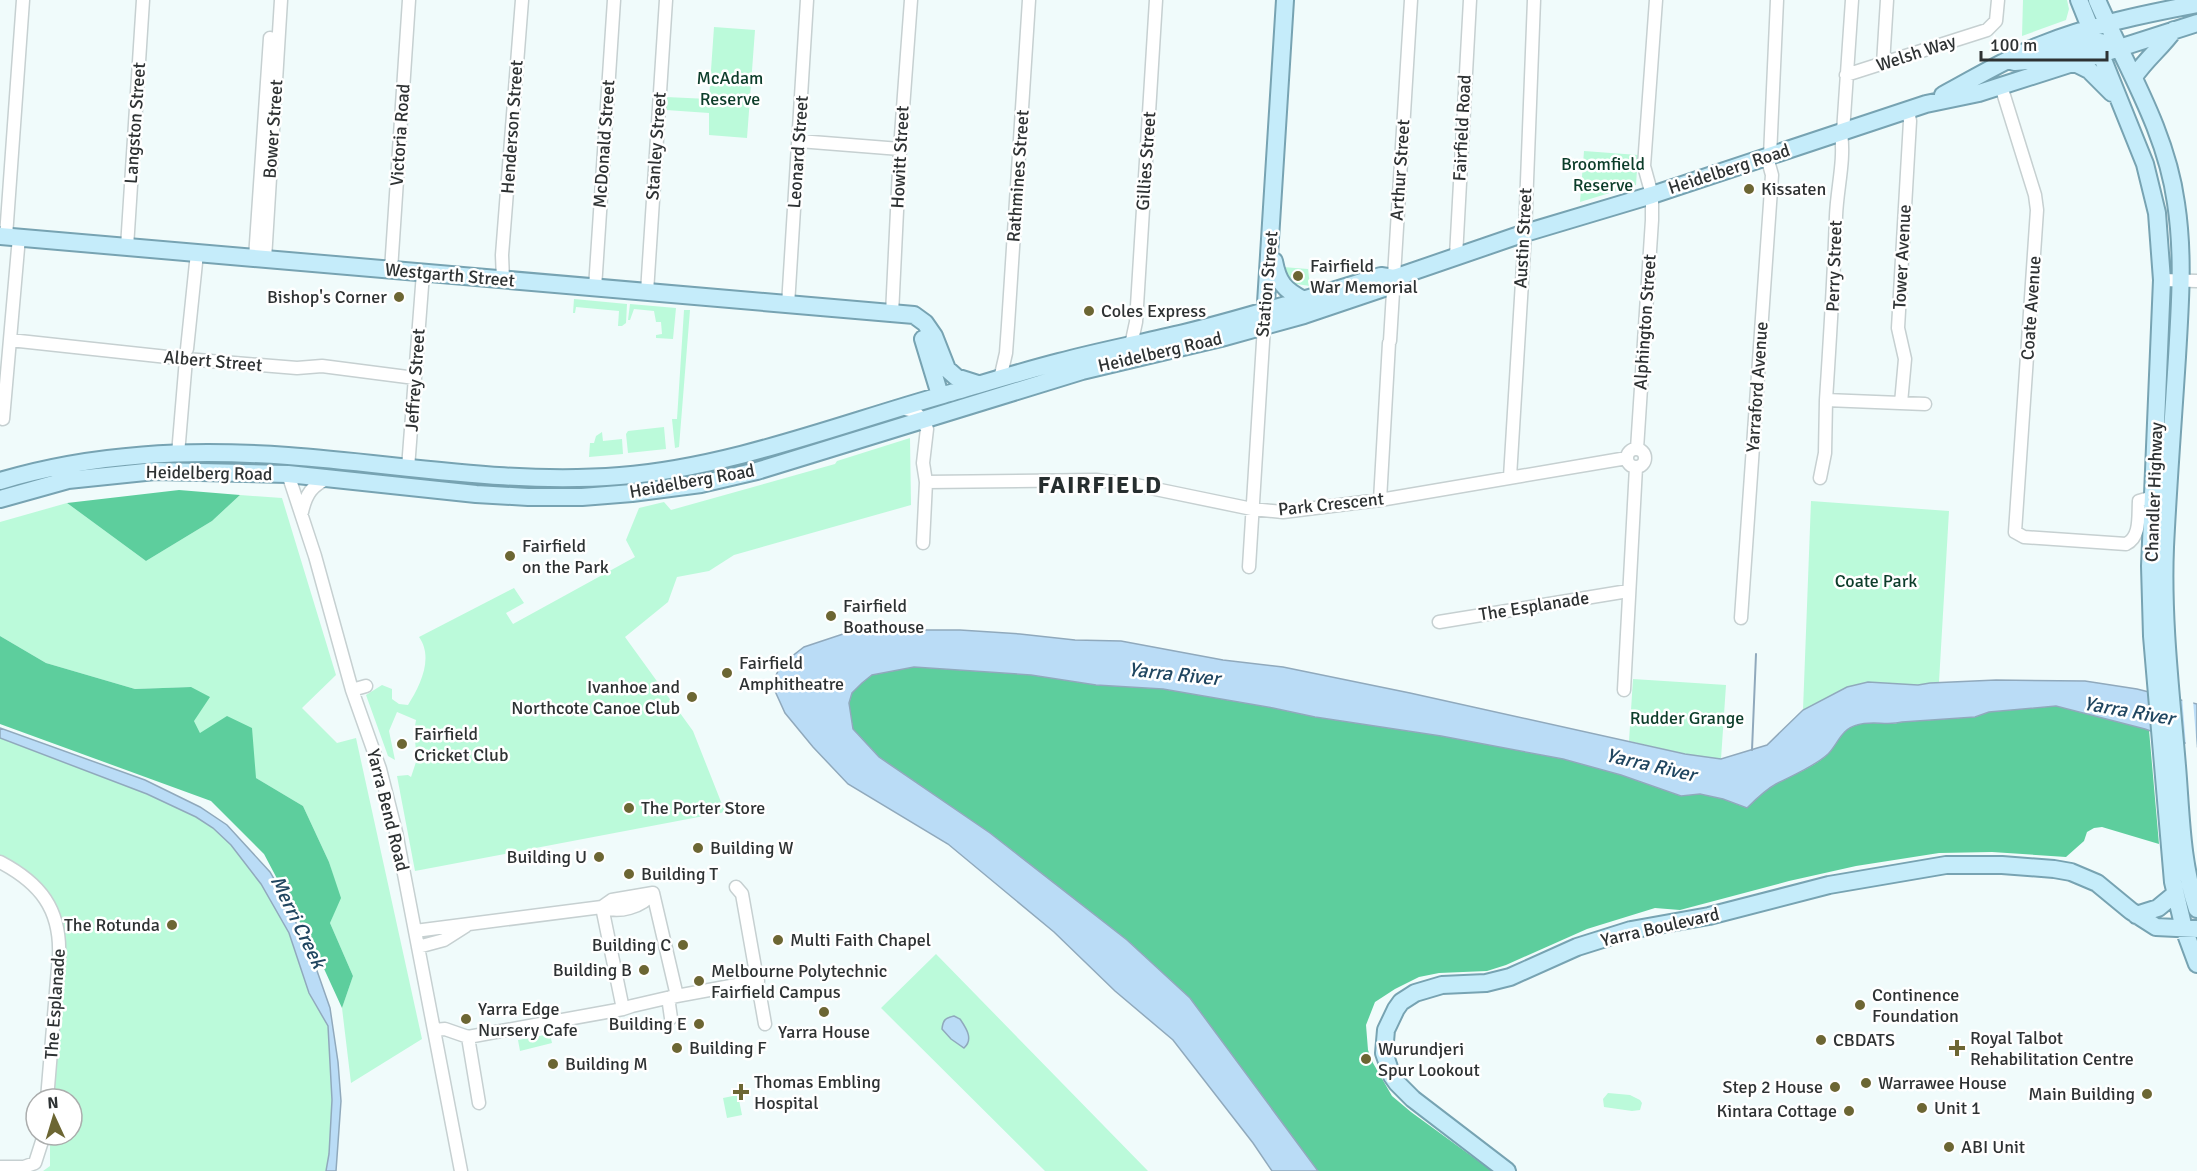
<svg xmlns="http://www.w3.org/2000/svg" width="2197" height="1171" viewBox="0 0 2197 1171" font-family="Signika,sans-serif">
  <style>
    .green { fill: #bbfada }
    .forest { fill: #5dce9d }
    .water { fill: #badcf6; stroke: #90a9bc; stroke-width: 1.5 }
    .pier { fill: #f0fbfb }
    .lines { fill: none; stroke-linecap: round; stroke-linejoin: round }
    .stream { stroke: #90a9bc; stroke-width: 2 }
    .minor-casing { stroke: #c6d0d1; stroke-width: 15 }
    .major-casing { stroke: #77a3b2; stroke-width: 20 }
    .minor { stroke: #fff; stroke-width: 12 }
    .major { stroke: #c5ecfa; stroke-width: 16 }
    .poi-dot { fill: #6c6633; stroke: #fff; stroke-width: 2 }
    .labels { text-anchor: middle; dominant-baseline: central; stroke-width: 5; stroke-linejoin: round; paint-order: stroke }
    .street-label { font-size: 18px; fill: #2e3233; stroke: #fff }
    .park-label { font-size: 18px; fill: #0c3d2a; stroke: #fff }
    .poi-label { font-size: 18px; fill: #2e3233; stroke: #fff; text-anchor: start }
    .water-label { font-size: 20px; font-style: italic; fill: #204660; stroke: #fff }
    .district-label { font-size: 24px; font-weight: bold; letter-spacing: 1.5px; fill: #262e2f; stroke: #fff }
  </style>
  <rect width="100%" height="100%" fill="#f0fbfb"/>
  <!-- green -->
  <path class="green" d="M2023,0H2067L2069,9L2066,20L2022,36Z
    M714,27L755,30L747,138L709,135V113L666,110V97L709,99Z
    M1584,151L1638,155L1636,185L1580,202Z
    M1283,267L1308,269L1310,286L1290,283Z
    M574,299L627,304L626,323L622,326H618L619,311L576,307L575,313H573Z
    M630,304L676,308L673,339L656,338V335L662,334L661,322H656L654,311L634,309L630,320H628Z
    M684,310H690L679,447L675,448L672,419H677Z
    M664,427L666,449L628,453L626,434L628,431Z
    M602,432L603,441L622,439L623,454L589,457L590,443H594L596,436Z
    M910,438L911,505L734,555L709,571L677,577L668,602L625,637L693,731L725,812L415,871L397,776L408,775L411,777L417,759L414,732L416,720L397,712L389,731L395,760L388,756L366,695L382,685L392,689V699L399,704L408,705C420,686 434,658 419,637L514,588L524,603L506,613L513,624L635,557L626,540L639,508L664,502L671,510L835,464L837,461Z
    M240,495L282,498L336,675L302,708L337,743L356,738L422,1039L351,1083L342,1008L353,976L330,923L340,898L329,862L303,806L256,778L200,733L194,721L191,687L135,689L46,663L0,636V522L67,503L146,561L212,521Z
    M1811,501L1949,511L1939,682L1918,685L1868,682L1847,687L1803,710Z
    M1633,679L1726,685L1721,759L1685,754L1629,741Z
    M0,738L147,794L196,817L213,828L231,845L261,884L289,933L312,999L328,1026L332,1100L329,1154L326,1171H43L50,1166V1135H72V1099H53L65,942C59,893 38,885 0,858Z
    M936,954L1148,1171H1045L881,1008Z
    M550,1034L552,1043L520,1051L518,1040Z
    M1608,1093L1630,1095L1640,1100L1642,1103L1640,1110L1632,1111L1604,1107L1603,1099Z
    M738,1095L742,1115L727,1118L723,1098Z"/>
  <!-- forest -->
  <path class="forest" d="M179,490L240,495L212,521L146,561L67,503Z
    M0,636L46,663L135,689L191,687L210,697L194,721L200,733L227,716L252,728L256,778L303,806L329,862L341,898L330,923L353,976L342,1008L320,960L264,854L211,801L0,724Z
    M914,667L1031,675L1096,685L1163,689L1273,708L1315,717L1441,736L1563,759L1621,775L1681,796L1700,794L1723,799L1747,808C1756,799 1765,790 1776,784C1793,775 1814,767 1828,754C1838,744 1841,729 1857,725C1872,720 1887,726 1902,722L1975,717L1989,712L2056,706L2149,730L2159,844L2102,827L2094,828L2087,832L2084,841L2066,857L1992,852L1939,853L1856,866L1789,881L1680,910L1655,908L1587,929L1506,965L1487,971L1439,973L1419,977L1395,989L1375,1002L1366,1025L1368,1050L1373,1063L1392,1096L1411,1112L1492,1171H1318L1190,998L1127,940L990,833L879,757L853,729L849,704L852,693L862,683L872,675Z"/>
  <!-- water -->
  <path class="water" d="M855,630H960L1020,634L1075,640L1121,641L1223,660L1283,667L1410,693L1685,754L1721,759L1767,745L1803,710L1847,687L1868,682L1918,685L1930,683L1996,680L2085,681L2137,689L2197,704V747L2145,729L2056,706L1989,712L1975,717L1902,722C1887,726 1872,720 1857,725C1841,729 1838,744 1828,754C1814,767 1793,775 1776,784C1765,790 1756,799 1747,808L1723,799L1700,794L1681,796L1621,775L1563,759L1441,736L1315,717L1273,708L1163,689L1096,685L1031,675L914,667L872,675L862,683L852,693L849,703L853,729L879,757L990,833L1127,940L1190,998L1318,1171H1272L1253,1143L1173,1040L1115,991L1054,932L948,844L848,784L813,747L785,713L775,691V677L782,664L804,647Z
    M0,728L145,780L200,807L227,825L270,872L285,898L315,965L330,1008L338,1062L341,1101L336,1171H326L329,1154L332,1100L328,1026L309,993L289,933L261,884L231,845L213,828L196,817L147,794L0,738Z
    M954,1016L960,1019C966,1028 974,1039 964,1048L951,1039L942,1029C943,1020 945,1018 954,1016Z"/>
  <!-- pier -->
  <path class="pier" d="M2182,696L2193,700L2197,750L2186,746Z"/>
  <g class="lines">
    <!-- stream -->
    <path class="stream" d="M1752,750L1756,654"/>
    <defs>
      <path id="minor" d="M1883,64L1887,0
        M1846,75L1987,30L1996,21L1998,0
        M2001,86L2035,195L2037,210L2015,532L2024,537L2126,544C2141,537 2138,516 2139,501L2153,497
        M1843,132L1852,0
        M799,141L900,149
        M1770,156L1777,0
        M6,236L23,0
        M127,247L143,0
        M1456,256L1470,0
        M255,258L270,38
        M265,259L281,0
        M391,270L409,0
        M503,280L502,255L522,0
        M2162,280L2197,281
        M595,288L614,0
        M647,292L666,0
        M788,305L807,0
        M892,314L900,149L911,0
        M10,340L186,359L297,368L322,366L415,378
        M1390,341L1411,0
        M1131,345L1136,322L1156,0
        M187,349L197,253
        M1000,379L1006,353L1008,325L1029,0
        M1826,400C1830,338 1834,277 1836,216C1837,188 1845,161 1841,133
        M1901,403L1905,359L1898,328L1910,121L1908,110
        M900,408L914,411L922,419L927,429L923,463L926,482L923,543
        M3,419L19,237
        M1637,449L1652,220V195L1644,166L1656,0
        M1627 458a9 9 0 1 1 18 0a9 9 0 1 1-18 0Z
        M178,454L186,359
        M408,468L423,273
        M288,474L315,556L352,690L380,769L396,832L461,1171
        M1510,477L1525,233L1534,0
        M1820,478L1825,453L1826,400L1925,404
        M926,482L1096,480L1131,484L1252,509L1283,512L1380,500L1627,458
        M1380,500L1389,343
        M302,512C306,494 312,485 329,478
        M1249,567L1264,326
        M1741,618L1772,175L1767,157
        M1439,622L1628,591
        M352,690L366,686
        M1624,690L1636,467
        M0,862C40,883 61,909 59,956L47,1099
        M736,887L742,894L765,1024
        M653,893L677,996
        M602,907L623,1009
        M602,907C619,914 642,907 653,893
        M415,931L602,907L612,900L653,893
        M418,947L444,940L466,926
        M671,1018L669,1004L671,997L758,981
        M434,1030L445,1029L468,1037L623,1009L632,1006L671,997
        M468,1037L479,1103
        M0,1167H24L35,1163L44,1135"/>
      <path id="major" d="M2079,0L2145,164L2157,213L2162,280L2150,566L2152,636L2173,882L2184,929L2197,964
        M2097,0C2126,67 2166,130 2176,203C2184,255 2180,305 2177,357C2173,420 2168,484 2165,547C2162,620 2171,693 2177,766C2181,813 2181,863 2197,909
        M2014,62C2043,63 2080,37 2105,43
        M2075,63L2089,70L2112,93
        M2134,77C2146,59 2162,47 2174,30
        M1943,95C1975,78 2007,58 2041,45C2091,25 2144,14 2197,4
        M0,236L914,315L925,323L934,336L947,369L956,377L978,384
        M1274,261C1278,282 1284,290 1304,300
        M1265,319L1285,0
        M923,339L940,395
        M0,481C94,453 190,449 288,456C399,464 508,485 620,476C731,467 837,425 943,395C982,384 1020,372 1059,362C1100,351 1142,343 1184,333C1250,317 1316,296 1381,276L1394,278
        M0,499L68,480L155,471L288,474L476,494L528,497H582L632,493L701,484L757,471L1082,371L1221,338L1304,315L1384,288L1394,278L1525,233L1652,195L1926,104L1979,93L2197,23
        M2136,915L2158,908L2175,894
        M1507,1171L1413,1099L1397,1083L1392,1076L1384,1053L1386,1030L1396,1009L1401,1002L1415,993L1442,985L1486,983L1510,977L1577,947L1631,930L1709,916L1829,885L1946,865H2002L2054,869L2071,872L2097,883L2131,911L2156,927L2197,929"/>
    </defs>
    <!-- minor casing -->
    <use href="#minor" class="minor-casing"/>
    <!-- major casing -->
    <use href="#major" class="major-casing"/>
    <!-- minor -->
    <use href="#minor" class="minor"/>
    <!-- major -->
    <use href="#major" class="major"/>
  </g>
  <!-- markers -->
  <g class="poi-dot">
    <circle cx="1749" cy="189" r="6"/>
    <circle cx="1298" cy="276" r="6"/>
    <circle cx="399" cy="297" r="6"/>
    <circle cx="1089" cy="311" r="6"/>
    <circle cx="510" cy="556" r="6"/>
    <circle cx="831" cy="616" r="6"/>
    <circle cx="727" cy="673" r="6"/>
    <circle cx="692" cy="697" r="6"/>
    <circle cx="402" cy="744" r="6"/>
    <circle cx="629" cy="808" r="6"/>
    <circle cx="698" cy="848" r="6"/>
    <circle cx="599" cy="857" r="6"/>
    <circle cx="629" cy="874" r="6"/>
    <circle cx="172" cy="925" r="6"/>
    <circle cx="778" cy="940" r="6"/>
    <circle cx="683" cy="945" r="6"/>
    <circle cx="644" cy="970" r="6"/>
    <circle cx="699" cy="981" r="6"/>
    <circle cx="1860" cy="1005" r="6"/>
    <circle cx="824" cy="1012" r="6"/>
    <circle cx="466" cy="1019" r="6"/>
    <circle cx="699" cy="1024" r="6"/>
    <circle cx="1821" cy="1040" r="6"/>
    <circle cx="677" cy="1048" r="6"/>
    <path d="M1954 1039h6v6h6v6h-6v6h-6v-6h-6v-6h6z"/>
    <circle cx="1366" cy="1059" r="6"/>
    <circle cx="553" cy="1064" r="6"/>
    <circle cx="1866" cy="1083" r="6"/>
    <circle cx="1835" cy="1087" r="6"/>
    <path d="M738 1083h6v6h6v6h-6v6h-6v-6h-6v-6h6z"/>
    <circle cx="2147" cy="1094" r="6"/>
    <circle cx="1922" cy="1108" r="6"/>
    <circle cx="1849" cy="1111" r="6"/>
    <circle cx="1949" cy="1147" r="6"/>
  </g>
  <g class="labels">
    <!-- street labels -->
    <g class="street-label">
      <text transform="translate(1916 53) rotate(-18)">Welsh Way</text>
      <text transform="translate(135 123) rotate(-86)">Langston Street</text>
      <text transform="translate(512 127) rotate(-86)">Henderson Street</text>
      <text transform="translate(1462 128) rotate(-87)">Fairfield Road</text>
      <text transform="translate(273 129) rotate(-86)">Bower Street</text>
      <text transform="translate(400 135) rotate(-86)">Victoria Road</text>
      <text transform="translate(604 144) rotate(-86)">McDonald Street</text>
      <text transform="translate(656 146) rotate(-86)">Stanley Street</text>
      <text transform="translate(798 152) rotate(-86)">Leonard Street</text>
      <text transform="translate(900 157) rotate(-87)">Howitt Street</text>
      <text transform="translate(1146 161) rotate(-86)">Gillies Street</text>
      <text transform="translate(1729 169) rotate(-18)">Heidelberg Road</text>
      <text transform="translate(1400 170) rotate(-86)">Arthur Street</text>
      <text transform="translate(1018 176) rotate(-86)">Rathmines Street</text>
      <text transform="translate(1523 238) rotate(-87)">Austin Street</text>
      <text transform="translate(1902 257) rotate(-87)">Tower Avenue</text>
      <text transform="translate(1834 266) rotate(-88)">Perry Street</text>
      <text transform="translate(450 275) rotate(5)">Westgarth Street</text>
      <text transform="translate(1267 284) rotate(-85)">Station Street</text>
      <text transform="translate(2031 308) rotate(-86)">Coate Avenue</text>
      <text transform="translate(1645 322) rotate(-86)">Alphington Street</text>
      <text transform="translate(1160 352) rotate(-13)">Heidelberg Road</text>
      <text transform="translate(213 361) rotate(5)">Albert Street</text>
      <text transform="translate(415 380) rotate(-86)">Jeffrey Street</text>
      <text transform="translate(1757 387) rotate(-86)">Yarraford Avenue</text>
      <text transform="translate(209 473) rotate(1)">Heidelberg Road</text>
      <text transform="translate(692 481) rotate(-10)">Heidelberg Road</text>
      <text transform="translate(2154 492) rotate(-88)">Chandler Highway</text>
      <text transform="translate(1331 504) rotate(-6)">Park Crescent</text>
      <text transform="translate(1534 606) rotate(-9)">The Esplanade</text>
      <text transform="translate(388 810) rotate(76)">Yarra Bend Road</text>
      <text transform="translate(1660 927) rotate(-13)">Yarra Boulevard</text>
      <text transform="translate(55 1004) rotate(-86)">The Esplanade</text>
    </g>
    <!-- park labels -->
    <g class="park-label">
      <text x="730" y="78">McAdam<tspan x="730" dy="21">Reserve</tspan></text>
      <text x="1603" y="164">Broomfield<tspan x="1603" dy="21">Reserve</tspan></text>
      <text x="1876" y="581">Coate Park</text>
      <text x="1687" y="718">Rudder Grange</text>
    </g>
    <!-- poi labels -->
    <g class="poi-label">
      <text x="1761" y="189">Kissaten</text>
      <text x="1310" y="266">Fairfield<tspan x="1310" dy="21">War Memorial</tspan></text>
      <text x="387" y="297" text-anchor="end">Bishop's Corner</text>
      <text x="1101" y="311">Coles Express</text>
      <text x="522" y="546">Fairfield<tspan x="522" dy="21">on the Park</tspan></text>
      <text x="843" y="606">Fairfield<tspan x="843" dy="21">Boathouse</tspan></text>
      <text x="739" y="663">Fairfield<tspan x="739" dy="21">Amphitheatre</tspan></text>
      <text x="680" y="687" text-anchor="end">Ivanhoe and<tspan x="680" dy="21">Northcote Canoe Club</tspan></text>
      <text x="414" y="734">Fairfield<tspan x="414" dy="21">Cricket Club</tspan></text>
      <text x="641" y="808">The Porter Store</text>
      <text x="710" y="848">Building W</text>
      <text x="587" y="857" text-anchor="end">Building U</text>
      <text x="641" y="874">Building T</text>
      <text x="160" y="925" text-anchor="end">The Rotunda</text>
      <text x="790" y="940">Multi Faith Chapel</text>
      <text x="671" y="945" text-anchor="end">Building C</text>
      <text x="632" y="970" text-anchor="end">Building B</text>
      <text x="711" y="971">Melbourne Polytechnic<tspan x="711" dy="21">Fairfield Campus</tspan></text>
      <text x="1872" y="995">Continence<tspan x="1872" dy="21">Foundation</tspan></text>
      <text x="478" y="1009">Yarra Edge<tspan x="478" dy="21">Nursery Cafe</tspan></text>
      <text x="687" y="1024" text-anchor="end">Building E</text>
      <text x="824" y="1032" text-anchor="middle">Yarra House</text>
      <text x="1970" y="1038">Royal Talbot<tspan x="1970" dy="21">Rehabilitation Centre</tspan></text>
      <text x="1833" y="1040">CBDATS</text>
      <text x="689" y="1048">Building F</text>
      <text x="1378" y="1049">Wurundjeri<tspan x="1378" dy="21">Spur Lookout</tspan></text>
      <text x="565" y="1064">Building M</text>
      <text x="754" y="1082">Thomas Embling<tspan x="754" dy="21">Hospital</tspan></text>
      <text x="1878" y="1083">Warrawee House</text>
      <text x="1823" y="1087" text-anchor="end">Step 2 House</text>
      <text x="2135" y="1094" text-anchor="end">Main Building</text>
      <text x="1934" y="1108">Unit 1</text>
      <text x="1837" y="1111" text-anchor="end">Kintara Cottage</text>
      <text x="1961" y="1147">ABI Unit</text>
    </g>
    <!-- water labels -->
    <g class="water-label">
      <text transform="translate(1174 674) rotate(6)">Yarra River</text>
      <text transform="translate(2129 711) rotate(10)">Yarra River</text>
      <text transform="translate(1651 765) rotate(13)">Yarra River</text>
      <text transform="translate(298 922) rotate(64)">Merri Creek</text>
    </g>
    <!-- district labels -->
    <g class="district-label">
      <text x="1100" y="485">FAIRFIELD</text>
    </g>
  </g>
  <!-- north arrow -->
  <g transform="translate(54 1117) rotate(356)"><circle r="28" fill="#ffffff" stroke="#abadad" stroke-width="1.5"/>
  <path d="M0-4.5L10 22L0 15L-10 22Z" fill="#6c6633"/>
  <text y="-9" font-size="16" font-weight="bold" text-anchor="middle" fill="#2e3233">N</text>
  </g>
  <!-- scale -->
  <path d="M1981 51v9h126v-9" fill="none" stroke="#2e3233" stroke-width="3"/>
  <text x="1990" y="51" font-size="18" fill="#2e3233" stroke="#ffffff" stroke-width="4.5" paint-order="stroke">100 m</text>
</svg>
